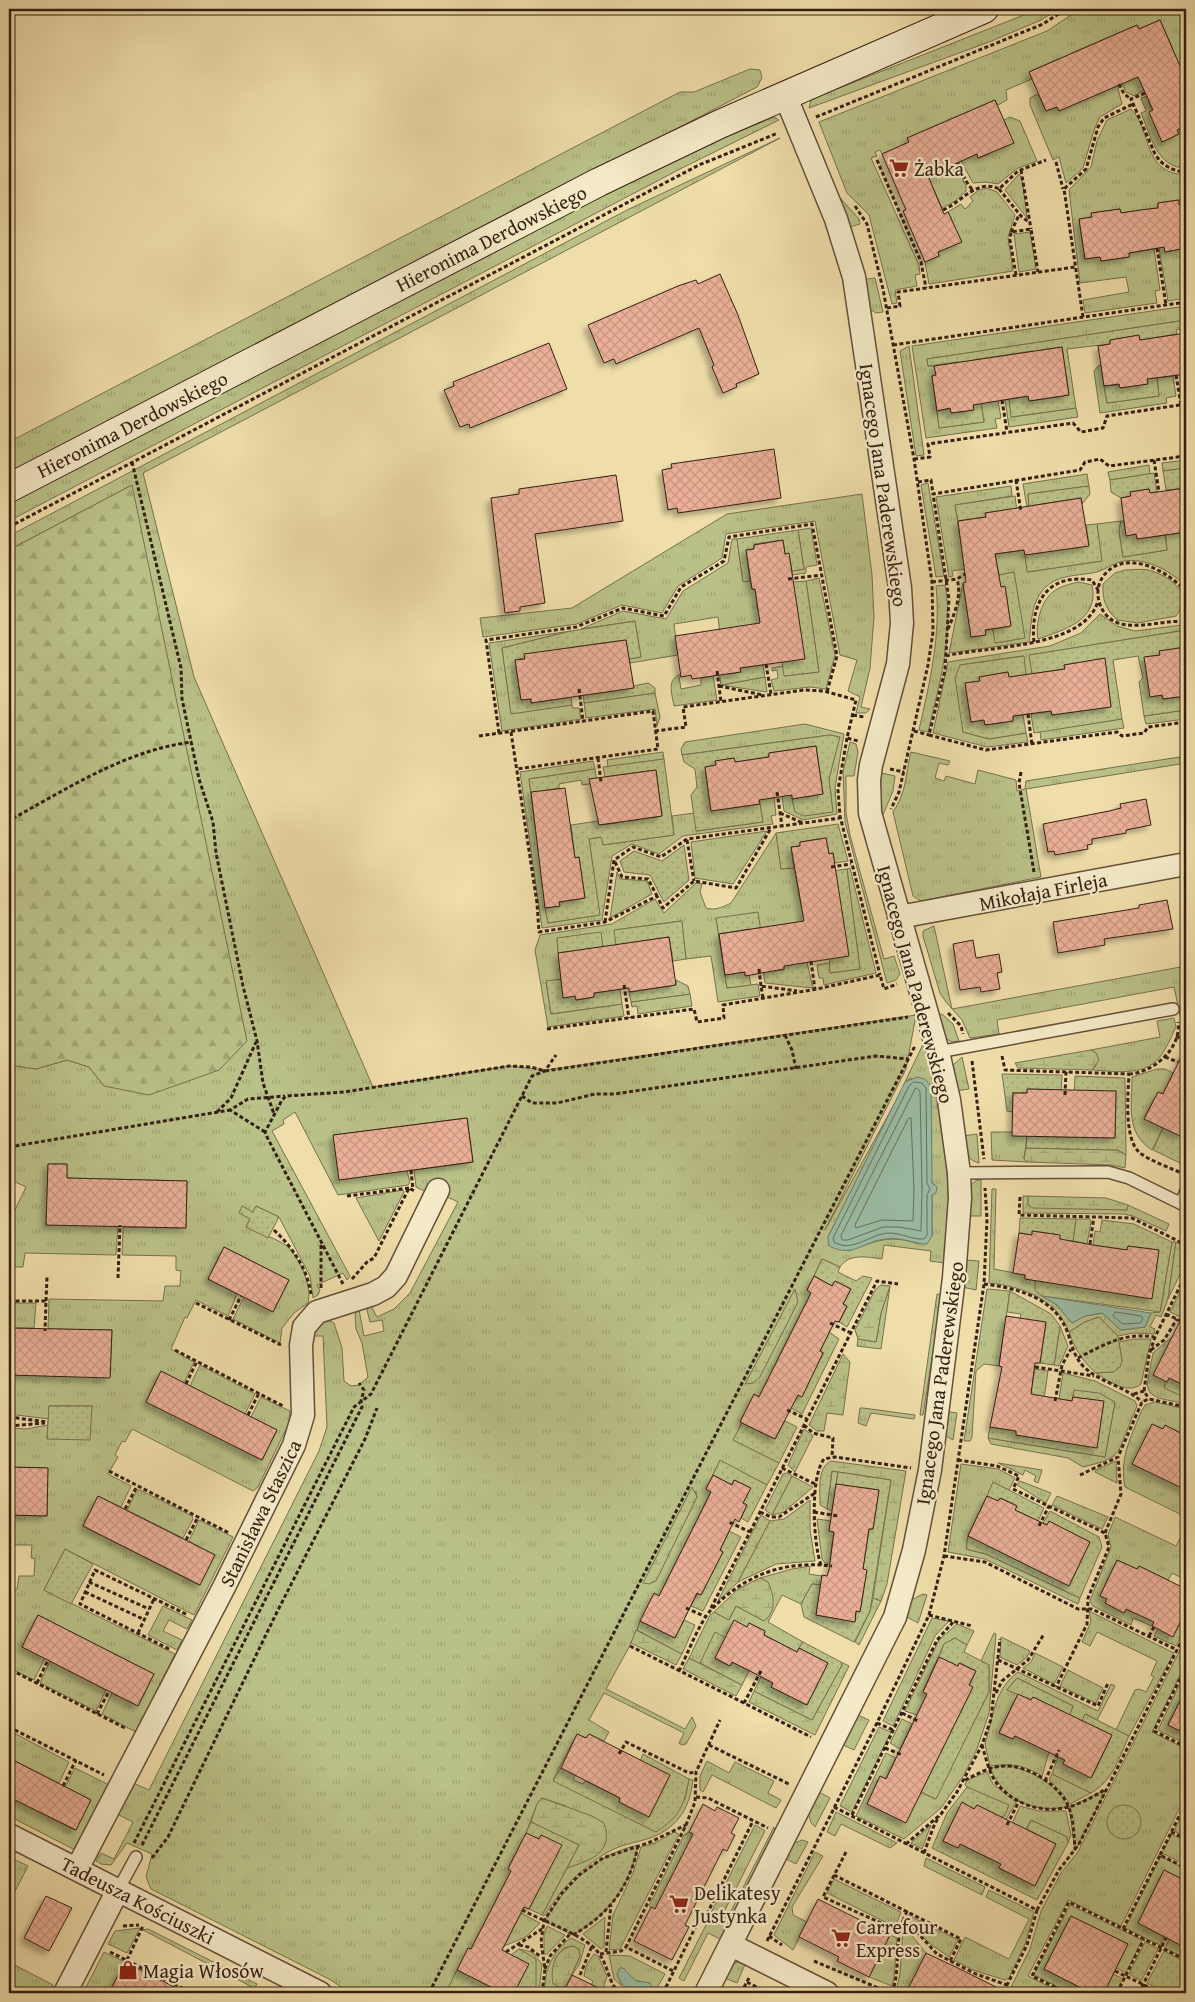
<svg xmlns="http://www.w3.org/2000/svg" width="1195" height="2002" viewBox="0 0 1195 2002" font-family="'Gentium Book Plus',serif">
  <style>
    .grass { fill: url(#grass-tufts); stroke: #77704e; fill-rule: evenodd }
    .forest { fill: url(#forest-firs); stroke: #77704e }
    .wetland { fill: url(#wetland-marsh); stroke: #77704e }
    .park { fill: url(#park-dots); stroke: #77704e }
    .water { fill: #9abca5; stroke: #717d6b }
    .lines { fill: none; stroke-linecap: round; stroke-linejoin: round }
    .shore { stroke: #676e5c; stroke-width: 1 }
    .building { fill: url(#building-cross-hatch); stroke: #341f14; filter: url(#shadow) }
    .lane-casing { stroke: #634f3a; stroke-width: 14 }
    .street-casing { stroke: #634f3a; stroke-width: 25 }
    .secondary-casing { stroke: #341f14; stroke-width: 30 }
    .path { stroke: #341f14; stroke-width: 3; stroke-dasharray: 4 2.5; stroke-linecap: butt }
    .lane { stroke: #f5eac8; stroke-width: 11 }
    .street { stroke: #f5eac8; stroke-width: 22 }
    .secondary { stroke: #f5eac8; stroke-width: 28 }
    .labels { text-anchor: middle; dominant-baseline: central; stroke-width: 4.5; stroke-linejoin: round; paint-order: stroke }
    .poi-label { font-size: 20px; fill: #341f14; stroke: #f5eac8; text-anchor: start }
    .street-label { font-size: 20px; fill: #341f14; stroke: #f5eac8 }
  </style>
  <defs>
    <pattern id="grass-tufts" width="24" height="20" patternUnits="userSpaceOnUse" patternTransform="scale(1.25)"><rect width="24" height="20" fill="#bac188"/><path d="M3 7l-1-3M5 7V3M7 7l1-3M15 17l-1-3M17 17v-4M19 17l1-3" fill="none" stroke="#a0a574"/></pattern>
    <pattern id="forest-firs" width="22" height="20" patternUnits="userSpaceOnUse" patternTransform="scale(1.25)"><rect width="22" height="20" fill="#bac188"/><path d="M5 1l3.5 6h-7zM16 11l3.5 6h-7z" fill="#a0a574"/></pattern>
    <pattern id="wetland-marsh" width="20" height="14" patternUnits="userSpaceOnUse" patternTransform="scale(1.25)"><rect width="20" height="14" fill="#bac188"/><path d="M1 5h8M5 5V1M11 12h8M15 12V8" fill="none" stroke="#a0a574"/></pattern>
    <pattern id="park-dots" width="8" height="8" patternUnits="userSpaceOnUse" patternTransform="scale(1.25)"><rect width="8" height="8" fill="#bac188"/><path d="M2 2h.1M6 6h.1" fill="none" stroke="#a0a574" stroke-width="1.8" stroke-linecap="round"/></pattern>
    <pattern id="building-cross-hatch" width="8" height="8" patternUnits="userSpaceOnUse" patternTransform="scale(1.25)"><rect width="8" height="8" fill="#eaaf96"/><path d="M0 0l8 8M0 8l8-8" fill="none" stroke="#c99680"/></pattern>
    <filter id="shadow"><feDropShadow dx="-4.5" dy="4.5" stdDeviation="2.5" flood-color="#0004"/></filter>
  </defs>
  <rect width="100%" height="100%" fill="#efdeaa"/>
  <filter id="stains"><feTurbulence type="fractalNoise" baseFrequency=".004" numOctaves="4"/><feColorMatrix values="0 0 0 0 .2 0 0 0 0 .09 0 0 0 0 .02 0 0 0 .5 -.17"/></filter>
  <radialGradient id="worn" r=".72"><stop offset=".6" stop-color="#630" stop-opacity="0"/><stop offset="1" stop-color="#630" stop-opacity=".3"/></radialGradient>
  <!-- grass -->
  <path class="grass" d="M1039,9H1059L1041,20L989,42L809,108L811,100L819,96Z
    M1080,9H1186V80L1182,70L1178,71L1169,50L1173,49L1160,20L1139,29L1137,25L1072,53L1060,63L1058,59L1029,72L1032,79L1006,90L1007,100L998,105L995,100L907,138L909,142L882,154L880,150L875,152L877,156L871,158L919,265L920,274L915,275L917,286L895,290L897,303L892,304L869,215L847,193L819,122L1047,31Z
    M1135,68L1144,90L1134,96L1126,92L1122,83Z
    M750,69L760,70L762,78L757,87L9,475V442L680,92H694Z
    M1117,85L1122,104L1100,117L1094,130L1083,168L1066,183L1059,157L1053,160L1030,105V98L1038,94L1046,111Z
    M1147,96L1162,142L1179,134L1177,130L1186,126V168C1157,168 1151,136 1141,113L1146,111L1141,98Z
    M1131,109C1153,131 1141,173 1186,175V204L1179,205L1178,200L1158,203V208L1121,213L1120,209L1092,213V217L1079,219L1085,259L1100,257L1101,261L1129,257V253L1154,249L1160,290L1155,291L1157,303L1085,313L1083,300L1129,292L1126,277L1080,283L1069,190L1091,167L1097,141L1107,120Z
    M774,117L779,120L682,168L9,521V501L586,204L725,137Z
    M1010,117L1020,121L1037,161L1018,168L998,184L986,182L973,183L961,161L977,154L979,158L989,154L988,150H997L1013,143L1004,120Z
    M780,138L143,473L194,677L373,1087L509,1066L547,1070L916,1015L906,1069L825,1230L902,1090L828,1237L849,1251C876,1241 890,1234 918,1244L932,1236V1195L937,1187L932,1183L911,1078L905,1082L925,1040L943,1129L946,1161L949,1202L946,1263L930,1261L931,1251L884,1245L882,1259C867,1257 849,1253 840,1267L822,1259L807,1290L811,1293L759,1397L754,1394L734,1440L779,1463L767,1485L720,1461L706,1489L711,1492L659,1596L654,1594L628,1649L606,1689L685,1729L692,1717L696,1726L686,1744L682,1745L679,1743L684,1733L604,1693L589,1720L609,1732L604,1741L589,1734L586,1738L577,1734L553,1780L656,1832L685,1799L689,1779L693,1780C690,1809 676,1830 647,1839C634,1843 620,1845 608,1852C578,1870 563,1888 544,1916L542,1915L567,1868L600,1852L566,1806L542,1798L537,1804L526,1833L508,1868L511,1871L471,1949L468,1948L448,1990L453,1993H351L329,1979L151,1889L146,1877L152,1854L127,1843L111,1865L101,1864L96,1861L101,1853L114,1859L133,1822L117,1814L133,1783L149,1790L319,1451L327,1427L323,1336H309L323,1318L334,1323L342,1348L344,1381L351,1386L359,1385L368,1377L362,1343L356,1329L355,1314L359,1310L364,1336L384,1331L382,1320L370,1322L366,1306L370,1304L377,1317L394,1309L410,1293L458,1202C444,1194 430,1195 416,1187L414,1170L473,1162L467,1118L334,1135L407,1171L410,1182L408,1185L338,1195L295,1112L283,1120L284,1124L272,1131L350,1276L347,1280L343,1273L317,1285L320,1290L318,1295L313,1298L310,1276L279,1217L256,1206L246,1227C259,1234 281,1239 290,1249C301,1262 312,1286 308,1303L294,1313L282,1328L280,1343L233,1319L244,1297L273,1312L289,1280L224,1247L208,1279L237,1294L228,1316L196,1300L187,1318L185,1317L171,1349L194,1362L184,1383L161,1371L146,1401L262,1460L277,1430L251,1417L261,1397L290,1411L289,1423L258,1487L253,1491L132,1429L125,1442L122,1441L115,1455L118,1457L108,1474L131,1486L121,1507L98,1496L83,1526L199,1585L215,1555L189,1541L199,1520L233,1537L194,1615L65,1549L44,1590L175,1654L137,1730L134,1731L102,1714L112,1693L138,1706L154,1674L38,1615L22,1647L45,1658L34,1680L11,1669L9,1673V1589H17L19,1576H34L35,1559L31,1558L32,1545H9V1515L47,1516V1468L9,1467V1428L26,1429L48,1425L47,1438L92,1406H49V1419L9,1414V1375L110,1377L112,1330L48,1329L49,1299L163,1301L165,1286H180L181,1271L176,1270V1256L122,1255L123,1227L186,1228L187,1181L67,1178V1164H48L46,1225H118L116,1255L25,1253L23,1267H9V1222L26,1187L9,1179V1065L36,1069L67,1060L89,1067L104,1086L132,485L9,550V536L627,210ZM696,1491L697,1497L656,1580Z
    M956,164L966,186V191L955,201L942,208L928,176Z
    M1019,174L1022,179L1027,218L1005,190Z
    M987,188L997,192L1015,215L1008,237L1013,271L929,284L925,262L939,256L938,252L961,242L948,212L961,204L965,209L973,201L970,197L979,190Z
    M833,190L859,219L860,224L846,228Z
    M1030,232L1036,269L1019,272L1014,234Z
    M1184,245L1186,248V298L1168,301L1159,248L1164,247L1165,252L1176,250Z
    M875,278L883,312L876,313L867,307L861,280Z
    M1186,306V320L927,359L928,366H934L936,375L932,376L939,428L984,422L981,403L998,401L1001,418L995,419L997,428L926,438L912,346Z
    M909,346L924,455L916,456L900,351Z
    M1101,365L1107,403L1159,396L1157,378L1173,376L1176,396L1166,398L1167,403L1100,413L1094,371L1098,366Z
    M1009,399L1012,417L1076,408L1078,417L1009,427L1005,400Z
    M1186,460V468L1163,471L1162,463Z
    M1149,465L1150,474L1110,480L1108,472Z
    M1087,474L1089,486L1028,494L1029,506L1027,507L1023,484Z
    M928,483L944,576L936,577L921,485Z
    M1011,486L1012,496L955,505L965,569L952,571L953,576L949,577L936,497Z
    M862,494L872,575L874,617L870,668L861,707L870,709L866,713H856L860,697L848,691L857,660L840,655L815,521L726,534L722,558L678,586L662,613L622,605L577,624L483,637L480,618L572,608L727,514Z
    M1121,521L1119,531L1123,557L1167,550L1165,530L1177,528L1178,533L1186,532V587C1171,570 1140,554 1117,563C1108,566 1102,572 1092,573C1074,576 1056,575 1043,590C1030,606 1032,623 1029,642L949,653L963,583L971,637L985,635V630L993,629L996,643L1024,638L1014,572L999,575L995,554L1024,550L1028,572L1101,561L1097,524Z
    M811,528L817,565L806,567V573L792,575V571L804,569L798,530Z
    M732,539H737L743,581H750L752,589H755L761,628L720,634L718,617L674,624L678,655L630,663L629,659L641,657L635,621L581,629L623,611L666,619L683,591L728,563Z
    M819,578L835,655L826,689L810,687L774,691L771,680L778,678L777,670L772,671V668L783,666L785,676L819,672L806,581Z
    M1079,582L1092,585C1100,620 1064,630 1038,639C1035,624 1041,601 1053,592C1060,586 1070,584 1079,582Z
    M945,585C954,634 939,685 928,732L919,730C930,681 941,636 936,586Z
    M1100,614L1117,626L1135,631L1182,625H1186V630L1030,655L1032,674L1026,675L1023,656L960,665L963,732L989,739L1026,733L1028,742L987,747L933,733L948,662L1050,646L1081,633Z
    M571,631L502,648L511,713L572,705L573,708H579L581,719L502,731L489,643Z
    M681,674V677H679L681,689L701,685V678L713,676L717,700L674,706C672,694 666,679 681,674Z
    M765,677L767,692L721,685Z
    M655,693L660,717L657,726L655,709L586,718L584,703Z
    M1186,710V719L1146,724L1144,716Z
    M1122,719L1124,728L1041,740L1040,731Z
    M805,724L844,734L835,788L837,814L803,820L784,811L782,796L792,795L795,812H832L829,779L839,737L830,735L682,755L681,749L685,742Z
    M850,742L856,744L858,752L854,776H846V813L850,835L884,959L894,956L900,974L896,980L887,983L845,822L843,772Z
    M663,752L664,759L608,767L607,760Z
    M911,752L950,761L948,765L939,763L935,778L944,781L946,776L975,784L978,770L1016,780L1017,791L1025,789L1026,781L1186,756V763L1026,789L1041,877L921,901L913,896L893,812C907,791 905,776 911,752Z
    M593,761L595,769L529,779L548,923L599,915L589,839L602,837L603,845L674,835L672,816L694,813L697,831L763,822L759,800L774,797L776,815L771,816L773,824L683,836L659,854L632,844L612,856L602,920L542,928L520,772Z
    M881,773L895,776L893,791L882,817L880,802Z
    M767,831L733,884L695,878L691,842Z
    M776,833L781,869L794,868L805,925C788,923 775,924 761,932L716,918L727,988L758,984L760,996L718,1002L711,956L686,959L681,921L615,930L617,949L557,939L561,979L546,982L551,1014L622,1004L624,1016L548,1027L535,950L540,935L612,924L655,899L664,913L696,883L702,884L700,892L706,908C714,911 723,907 731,903Z
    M850,868L876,973L824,985L823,978H819L817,965L829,963L830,973L860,969L847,869Z
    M617,872L620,879L647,881L652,894L610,918Z
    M934,926L952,1009L1186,966V1026L1181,1020L1174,987L997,1020L999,1034L970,1038L962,1020L946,1002L940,993L923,936V931Z
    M690,994L692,1006L638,1014L637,1006L632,1007L631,1002Z
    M942,1014L953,1024L959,1041L952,1042L945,1038L939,1015Z
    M1174,1018L1176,1027C1171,1037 1166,1050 1159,1058C1143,1077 1113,1071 1092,1070L1096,1066V1053L1091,1050L1160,1037L1157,1021Z
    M962,1057L969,1089L955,1091L952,1066Z
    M1157,1069H1165L1173,1073L1163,1094L1158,1092L1144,1118L1163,1128L1152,1150C1125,1132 1132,1106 1132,1077Z
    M991,1132H1012L1027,1136L1024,1159L1027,1162L992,1160Z
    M977,1134L979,1163C964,1159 965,1149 963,1136Z
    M977,1180H981V1216H967C967,1202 964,1188 977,1180Z
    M992,1189H996L994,1269L1025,1275V1279L1035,1280L1042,1296L1057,1305L1072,1323L1085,1316L1102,1313L1121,1330L1145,1327L1151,1313L1160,1312L1172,1242H1176L1168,1299L1161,1317L1156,1315L1150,1327L1155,1329L1154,1334L1133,1333L1118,1336L1099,1317L1085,1322L1069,1332C1056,1299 1022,1286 989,1283Z
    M403,1190L404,1192L379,1241L356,1198Z
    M1023,1196H1028V1205L1127,1210L1128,1205L1169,1224L1166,1231L1133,1216L1124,1214L1023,1213Z
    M1076,1219H1090L1091,1222L1087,1244L1073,1241Z
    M965,1260L979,1261L976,1290L962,1287Z
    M1186,1280V1316L1185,1319L1170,1312Z
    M890,1286L881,1349L857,1346L858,1339L876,1342L881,1313Z
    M987,1289L1010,1291L999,1366L984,1364L976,1371L972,1437L970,1441H964Z
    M937,1294L942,1295L923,1415H920Z
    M9,1303H36L34,1328H9Z
    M1060,1326L1068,1346L1059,1366L1054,1365Z
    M1172,1337L1164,1387L1186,1398V1404L1158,1398L1150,1393L1147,1385L1153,1353Z
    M1134,1339H1151L1141,1384C1128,1395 1108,1381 1096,1373L1113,1372L1122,1361L1119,1342Z
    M200,1365L255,1394L245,1414L190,1386Z
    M1063,1373L1095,1381L1135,1401L1137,1406L1119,1450L1114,1456L1102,1462L1083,1467L1068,1458L991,1444L988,1438L1105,1457L1115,1402L1074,1390L1072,1401L1059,1399Z
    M1155,1402L1186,1409V1425L1182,1433L1166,1426L1163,1429L1152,1424L1133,1463L1186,1485V1517L1125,1487C1119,1458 1131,1437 1141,1412L1145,1405Z
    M860,1408H863L915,1415L914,1419L871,1413L866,1426L858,1423Z
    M944,1411L957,1413L953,1440L944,1435Z
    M1116,1461L1117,1483L1095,1472L1096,1470Z
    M998,1463L1042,1470L1038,1483L1034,1481L1036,1476L1025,1470L1023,1475Z
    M961,1464L998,1469L1015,1478L1009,1490L993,1483L968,1536L966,1549L986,1554L1080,1598L1078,1604L985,1559L948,1552Z
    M832,1471L838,1472L832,1511L827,1509Z
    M792,1476L813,1487L784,1512L772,1515Z
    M1020,1481L1051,1493L1046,1503L1017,1485Z
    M137,1490H140L192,1516L193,1519L183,1538L127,1510Z
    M1057,1496L1108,1517L1102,1529L1052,1505Z
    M1115,1517L1176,1546L1183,1533L1186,1535V1564L1180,1577L1172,1573L1168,1580L1139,1566L1137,1569L1117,1560L1100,1596L1107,1599L1105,1603L1124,1613L1126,1609L1155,1620L1152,1626L1133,1618L1131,1625L1093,1606L1090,1601L1111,1547L1108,1535Z
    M817,1519L831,1521L829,1531L834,1532L830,1560L833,1561L832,1564L825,1563L822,1559Z
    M810,1566L809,1574L822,1576L821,1585L812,1584L801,1604L782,1595L768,1622L803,1642L797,1652L764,1635L765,1631L749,1623L747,1627L726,1638L715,1633L701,1664L689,1658L710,1615L714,1612L729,1620L736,1606L764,1621L768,1582L760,1578L792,1569Z
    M923,1594L927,1595L918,1623L907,1617L911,1600Z
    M873,1598L881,1601L859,1645L855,1642L870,1611Z
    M163,1606L192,1620L187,1629L169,1620L163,1631L182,1640L177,1650L148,1635Z
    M1089,1611L1174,1653L1129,1736L1116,1730L1135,1690L1139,1689L1146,1692L1154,1677L1151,1675L1157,1661L1097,1632L1090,1646L1082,1642L1091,1622Z
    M932,1618L949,1621L935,1636L893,1726L883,1721Z
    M957,1624L974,1631L967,1645L955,1638L944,1644L923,1691L927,1694L917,1715L905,1711L939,1640Z
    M994,1633L996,1634L989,1713L977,1749L964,1775L941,1808L904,1839L856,1816L886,1753L896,1758L886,1779L880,1777L867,1804L921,1792L935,1799L989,1692V1665L981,1661Z
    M1001,1637L1030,1651L1027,1657L1017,1665L1000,1657Z
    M1186,1638V1663L1152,1732L1186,1749V1795L1121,1926L1068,1900L1028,1976L1062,1993H1008L1030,1949L1041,1911L1061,1873L1078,1852Z
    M1035,1653L1063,1667L1054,1684L1023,1668L1031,1662Z
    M50,1661L106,1690L96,1711L40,1683Z
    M1068,1670L1103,1688L1096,1703L1060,1686Z
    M1186,1671V1689L1168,1724L1186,1734V1744L1158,1730Z
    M1018,1672L1098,1711L1111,1684L1115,1686L1097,1720L1086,1714L1080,1725L1068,1719L1073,1706L1017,1678L1007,1690L1018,1694L999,1733L1013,1739L1015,1736L1049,1752L1042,1776C1025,1765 1009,1763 990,1766L985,1744C993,1718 994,1689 1018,1672Z
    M858,1715L869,1720L854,1750L843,1745Z
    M902,1719L912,1724L900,1749L890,1743Z
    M879,1727L891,1732L852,1812L840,1806Z
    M14,1733L69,1762L59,1783L9,1758V1744Z
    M707,1761L729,1773L735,1762L774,1781L768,1793L781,1800L776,1808L712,1775L703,1792L700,1790V1776Z
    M75,1768L109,1785L75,1850L9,1816V1797L75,1830L91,1800L65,1787Z
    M987,1772L993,1784L1016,1802L1004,1823L999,1821L1005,1815L965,1785L967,1780Z
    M1052,1774L1091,1793L1070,1804L1063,1794L1049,1780Z
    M1107,1789L1079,1844L1075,1851L1069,1807Z
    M819,1792L830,1798L815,1827L811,1823L808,1812Z
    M1020,1806L1039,1811H1066L1071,1835L1068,1843L1067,1837L1031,1820L1024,1833L1011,1826Z
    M1186,1806V1837L1174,1831Z
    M836,1812L897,1843L890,1848L841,1824L835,1836L827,1832Z
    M755,1825L765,1831L724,1912L714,1915L711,1913Z
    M931,1825L922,1849L911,1843Z
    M774,1827L775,1834L722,1940L708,1933L684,1981L679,1978L706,1925L728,1917Z
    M674,1832L679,1834L620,1949L609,1950L613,1915L633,1873L641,1847L655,1843Z
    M689,1832L695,1835L683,1854L656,1910L649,1906L684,1835Z
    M1172,1834L1186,1842V1865L1162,1853Z
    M802,1840L808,1842L796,1864L784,1858L790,1845Z
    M815,1852L823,1856L792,1907L793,1915L807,1922L793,1950L774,1935Z
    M1161,1856L1186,1870V1881L1164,1870L1138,1923L1164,1937L1160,1945L1125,1928Z
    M9,1857L28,1866L9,1903Z
    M926,1858L985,1887L982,1895L924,1866Z
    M834,1879L901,1912L895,1927L827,1893Z
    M989,1890L1034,1912L1025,1944L1009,1978L1005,1980L973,1970L954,1960L965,1937L1009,1959L1029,1919L986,1897Z
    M1070,1905L1142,1940L1126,1973L1116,1968L1128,1944L1071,1916L1044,1969L1091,1993H1071L1034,1975Z
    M521,1913L540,1923L526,1937L504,1946Z
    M908,1915L958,1940L949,1957C935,1947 911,1932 908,1915Z
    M605,1917L604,1947L601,1949L583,1934Z
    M547,1926L565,1935L546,1955L544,1953V1933Z
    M905,1927L926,1953L907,1993L896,1991L900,1974L903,1928Z
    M140,1928L127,1953L108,1944L115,1931Z
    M148,1929L257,1984L252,1993H249L252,1987L143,1930Z
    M890,1935L897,1938L894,1978L892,1986L869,1977Z
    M571,1938L585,1945L579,1965L572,1975L580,1956L573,1946L564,1948L555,1958L560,1989H565L563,1993H545C543,1972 553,1950 571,1938Z
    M1169,1939L1186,1948V1959L1165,1948Z
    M519,1949L532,1952L542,1964L539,1993H532L536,1986Z
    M104,1952L125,1962L109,1993H83Z
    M594,1954L598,1956L607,1976L602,1993L590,1988L593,1981L584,1976L586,1966Z
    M609,1955L630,1956L665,1974L654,1993H635L628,1990L635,1992L650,1983L636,1981L623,1968L617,1974L622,1986L614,1979Z
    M740,1961L746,1962L737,1983L722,1977L731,1965Z
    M9,1962L53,1985L49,1993H9Z
    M1113,1974L1123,1979L1115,1993H1104Z"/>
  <!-- forest -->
  <path class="forest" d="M132,485L247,1041L219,1070L149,1095L104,1086L89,1067L67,1060L36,1069L9,1065V550Z"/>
  <!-- wetland -->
  <path class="wetland" d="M1091,1050L1096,1053L1099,1060L1092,1070L1018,1068L1015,1063Z
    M1026,1148L1118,1150L1126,1155L1125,1168L1111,1165L1027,1162L1024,1159Z
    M1028,1196L1106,1198L1128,1205L1127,1210L1033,1208L1028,1205Z
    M1176,1242L1186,1248V1262L1168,1299Z
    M881,1285L890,1286L881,1313L876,1342L858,1339L855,1330L875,1290Z
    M795,1289L798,1302L760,1377L753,1383L745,1384Z
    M843,1354L850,1362L843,1415L827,1413L824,1431H817L809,1425Z
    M804,1429L813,1436L795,1472L788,1465Z
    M831,1461L906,1471L887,1584L881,1601L873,1598L891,1480L832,1471L827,1509L820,1505C820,1491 817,1467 831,1461Z
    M787,1473L792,1476L772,1515L765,1510L783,1474Z
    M692,1487L697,1497L656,1581L649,1584L643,1583Z
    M761,1515L770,1521L738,1582L718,1601Z
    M760,1578L768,1582C774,1595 777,1611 764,1621L736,1606L729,1620L714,1612L738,1589Z
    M636,1630L682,1654L676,1665L631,1643Z
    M689,1658L742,1685L736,1696L683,1669Z
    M841,1662L849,1666L815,1735L749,1702L754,1691L812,1720L842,1665Z
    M542,1798L592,1816L604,1823C614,1852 592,1860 567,1868L579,1845L531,1822L537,1804Z
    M573,1946L579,1949L580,1956L565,1989L553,1984C550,1967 555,1949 573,1946Z"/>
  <!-- park -->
  <path class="park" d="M1186,320V328L1176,330L1177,334L1140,340L1138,336L1110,340V344L1067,349L1076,408L1011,417L1009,399L1028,396L1030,401L1069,395L1062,347L1041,350V354L1032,351L973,360V364L957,362L928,366L927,359Z
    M1157,378L1159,396L1107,403L1104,386L1148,383L1147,379Z
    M981,403L984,422L939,428L937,411L950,409L952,413L973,410V405Z
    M1186,468V488L1166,490L1163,471Z
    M1154,473L1157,492L1150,493L1149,489L1130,492L1131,496L1121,498L1111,492L1110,480Z
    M1089,486L1090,494L1082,504L1081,498L1029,506L1028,494Z
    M1015,496L1017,512L1007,510L985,513L986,517L958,521L955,505Z
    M1121,521H1124L1126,535L1136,534L1137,539L1165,535L1167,550L1123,557L1119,531Z
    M1097,524L1102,561L1027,572L1025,555L1089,545L1086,525Z
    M798,530L804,569L792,571L789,554H785L783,540L754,544V549L746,550L750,581L743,582L737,539Z
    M1125,570C1133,570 1144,568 1152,571C1174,579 1193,594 1176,616L1138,623L1117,620C1106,609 1102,600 1103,584L1115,573Z
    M1014,572L1025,638L995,643L993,629L1011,626L1005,587H1000L999,575Z
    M806,581L819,672L784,676L782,662L793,582Z
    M635,621L641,657L629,659L626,640L574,647L515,660L521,700L530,699L531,703L571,697L572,705L511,714L502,648L571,631Z
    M1186,630V647L1160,651V655L1145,657L1163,699L1186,696V710L1144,716L1139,682L1143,678L1138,656L1113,660L1122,719L1034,733L1031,714L1051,711L1052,715L1111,706L1104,659L1064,665L1065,669L1032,674L1029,655Z
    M1024,656L1026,675L1009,677L1008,672L979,677L980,681L965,683L971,722L984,720L985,725L1013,721V716L1023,715L1026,733L989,739L963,732L955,678L960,665Z
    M763,665L765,677L721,685L719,671L728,670L729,674L740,672V668Z
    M648,683L655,688V693L584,703L583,691L594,694L633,688V686Z
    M830,735L840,737L829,779L833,812L804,816L795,812L792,799L823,794L816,746L769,753V757L735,762L734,758L715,761L716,765L705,767L711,811L760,804L763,822L696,831L691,795L697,787L695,769L684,762L682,755Z
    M664,759L674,835L603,845L601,837L589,839L600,915L548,923L545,908L560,906L559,902L585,898L579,857L575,858L571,825L598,821L600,825L617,823V818L629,821L662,816L656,770L605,777L603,767Z
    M595,769L597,783L582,785L581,780L559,784V788L531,793L529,779Z
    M838,824L848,861L835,863L833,853L829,854L826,838L800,842V846L791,847L794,868L781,869L776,833Z
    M684,845L689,880L664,902L650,875L624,872L620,861L634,851L662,861Z
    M847,869L860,969L830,973C826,940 849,902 832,871Z
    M758,912L761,932L749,929L719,934L725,974L745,972V975H749L751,985L727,988L716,918Z
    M682,921L686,959L673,961L669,937L616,945L614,930Z
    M601,932L603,947L558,953L557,938Z
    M807,962L813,988L765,983L763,969L773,967L774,971L784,970V966Z
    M561,979L563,997L575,996L576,1000L594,997V993L620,989L622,1004L551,1014L546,981Z
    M676,980L688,986L690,994L631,1002L629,992L676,985Z
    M1002,1074L1062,1075L1061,1094L1055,1090L1028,1089L1027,1093H1013V1112L1007,1111Z
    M1075,1076L1125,1078L1126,1155L1118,1150L1026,1148L1027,1136L1115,1138L1116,1091L1074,1095Z
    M1186,1123V1155L1182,1164L1153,1150L1163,1128L1180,1136Z
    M242,1206L253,1212L256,1206L279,1217L268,1238L246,1227L250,1219L239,1213Z
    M1020,1218L1076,1219L1073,1241L1060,1240V1235L1033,1231L1032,1235L1019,1233Z
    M1102,1220L1134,1224L1172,1242L1160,1312L1042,1296L1035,1290V1280L1159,1250L1128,1246L1127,1250L1093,1245L1095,1231L1100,1232Z
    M822,1259L840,1267L838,1272L856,1281L863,1276L872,1278L847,1327L839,1322L847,1307L843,1304L851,1289L835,1281L832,1286L814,1276Z
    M1010,1291L1051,1314L1060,1326L1054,1365L1040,1363L1046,1323L1020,1319L1021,1314L1007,1312Z
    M1099,1317L1118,1336L1122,1361L1120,1367L1113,1372L1096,1373C1082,1361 1075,1349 1069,1332L1085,1322Z
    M829,1332L839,1339L802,1414L791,1408L815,1361L819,1362L824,1353L820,1351Z
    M1035,1369L1048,1371L1044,1399L1030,1397Z
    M1169,1378L1186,1386V1398L1164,1388Z
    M1074,1390L1099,1393L1115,1402L1105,1457L988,1438L990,1427L1016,1431V1435L1054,1441L1104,1402L1073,1397Z
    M49,1406H92L90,1440L47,1439Z
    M785,1421L797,1427L779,1463L733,1440L742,1423L775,1439Z
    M720,1460L767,1485L748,1522L741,1518L747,1505L743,1503L750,1488L735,1480L732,1485L713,1475Z
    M838,1472L891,1480L870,1611L854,1642L804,1617L801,1604L812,1584L821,1585L816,1615L855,1621L856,1611H860L863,1594V1569L869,1529H873L879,1490L836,1484Z
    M993,1482L1044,1508L1038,1521L1015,1510L1016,1505L1001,1498L998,1501L987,1496Z
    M810,1500V1530L815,1561L776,1564L738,1582L770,1521L784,1519Z
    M1050,1511L1099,1537L1102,1547L1080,1598L986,1554L966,1549L968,1536L983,1543L985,1540L1009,1556L1011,1552L1069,1586L1090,1542L1049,1522L1047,1525L1043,1523Z
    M729,1531L741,1537L703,1611L691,1606L697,1594L701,1595L706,1586L702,1584L714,1559L718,1561L723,1552L720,1550Z
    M65,1549L93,1564L71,1604L44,1590Z
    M1186,1610V1626L1176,1646L1154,1636L1158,1629L1173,1636Z
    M684,1620L695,1625L682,1654L637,1630L640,1621L675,1638Z
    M715,1632L726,1638L715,1659L730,1666L732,1662L749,1671L742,1685L700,1663Z
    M955,1638L967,1645L964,1652L989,1665V1692L936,1799L921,1792L976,1671L960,1663L957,1666L939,1657L944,1644Z
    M803,1642L841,1662L842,1665L812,1720L754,1691L761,1677L773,1683L771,1687L807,1705L828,1663L799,1648Z
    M1017,1678L1073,1706L1068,1719L1057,1709L1033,1697L1031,1700L1007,1690Z
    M1085,1714L1129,1736C1119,1757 1113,1781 1091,1793L1052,1774L1058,1757L1092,1777L1112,1735L1082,1721Z
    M643,1754L689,1779C684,1806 680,1816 656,1832L553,1781L561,1768L575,1775L573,1780L583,1784L585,1781L620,1798L619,1802L649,1817L670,1775L640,1761Z
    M1006,1765C1033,1771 1055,1783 1069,1807C1032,1813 1007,1802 989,1768Z
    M967,1787L1009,1805L1005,1815L1001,1817L977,1805L975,1809L962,1803L943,1841L958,1848L960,1844L1001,1864L1000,1869L1035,1886L1056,1844L1027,1829L1031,1820L1067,1837L1068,1843L1037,1900L932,1848L947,1813Z
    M1107 1822a17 17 0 1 1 34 0a17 17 0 1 1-34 0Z
    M531,1822L579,1845L542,1915L529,1909L538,1891L539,1839L526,1833Z
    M638,1845C631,1886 608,1915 573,1935L544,1921C568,1883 592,1856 638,1845Z
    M1145,1942L1158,1949L1141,1981L1129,1974Z
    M519,1949L536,1959V1986L532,1993H514L528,1964L511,1955Z
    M1164,1951L1186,1962V1993H1167L1147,1983Z
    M457,1970L503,1993H453L447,1990Z"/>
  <!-- water -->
  <path class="water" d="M917,1077L925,1079L931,1086L932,1183L937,1187L936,1193L932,1195V1236L927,1244C913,1244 900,1236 885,1239C862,1242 853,1258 829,1246L828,1237L905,1082Z
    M1042,1296L1151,1313L1145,1327L1121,1330L1102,1313L1085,1316L1072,1323L1057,1305Z
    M620,1968H623L636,1981L650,1983L652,1987L643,1993C629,1991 622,1988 617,1974Z"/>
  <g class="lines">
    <!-- shore -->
    <path class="shore" d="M914,1082L922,1083L926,1088L927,1183L930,1189L927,1195V1235L924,1239C910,1240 897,1230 882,1234C866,1238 850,1252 834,1242L833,1238L909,1086Z
      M916,1088L920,1091L922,1189L921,1231L899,1227H883L848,1240H842L841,1236Z
      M911,1118L914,1190L913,1221L882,1220L856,1228L855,1225L908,1119Z
      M1116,1312L1141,1316L1143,1319L1140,1323L1123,1324L1113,1316Z"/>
  </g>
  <!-- building -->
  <path class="building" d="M1160,20L1186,80V126L1177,130L1179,134L1162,142L1149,112L1153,110L1138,77L1059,111L1057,107L1046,111L1029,72L1137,25L1139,29Z
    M995,100L1014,143L978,158L977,154L928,176L944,214L948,212L962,242L938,252L939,256L925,262L903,211L906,210L882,154L909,142L907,138Z
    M1179,200V205L1186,204V248L1165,252L1164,247L1129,253V257L1101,261L1100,257L1085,259L1079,219L1092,217L1091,213L1120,209L1121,213L1140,210L1158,208V203Z
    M720,274L738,315L759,374L736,384L737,387L723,393L712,367L714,365L699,328L616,364L614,359L604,363L588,325L678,286L696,280L698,284Z
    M1186,333V374L1147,379L1148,384L1120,388L1119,384L1104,386L1098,346L1110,344V340L1139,335L1140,340Z
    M549,343L567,389L470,428L469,424L460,427L444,390L454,386L453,382Z
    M1062,347L1069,395L1029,401L1028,396L973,405L974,410L951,413L950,408L937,411L932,376L936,375L934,366Z
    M774,449L781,498L678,513L677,508L668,510L662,470L672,468L671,464Z
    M616,475L623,521L535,534L545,603L520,607V611L505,613L491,498L519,494V489Z
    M1186,488V532L1137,539L1136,534L1126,536L1121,498L1131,496L1130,492L1149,489L1150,493Z
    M1081,498L1089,546L1025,555L1024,550L995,554L1001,587L1005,586L1011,626L985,630L986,635L971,637L963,583L966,582L958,521L986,517L985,513Z
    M783,540L785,554L789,553L805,659L740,668L741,672L692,679L691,675L681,677L675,636L760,623L755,589H752L746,550L754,549V545Z
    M626,640L634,688L531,703V699L521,700L515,660L525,659L524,654Z
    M1186,647V696L1163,699L1162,695L1150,697L1144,657L1160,655L1159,651Z
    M1105,658L1111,707L1052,715L1051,711L1013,716V721L985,725L984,720L971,722L965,683L980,681L979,677L1008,672L1009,677L1065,669L1064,665Z
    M816,746L823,794L792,799V795L759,800L760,804L711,811L705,767L716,765L715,761L734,758L735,762L769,757V753Z
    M656,770L662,816L599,825L589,779Z
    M565,788L575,858L579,857L585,898L559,902L560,906L545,908L531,792Z
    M1146,799L1151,825L1126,830V833L1092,839V844L1087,845L1088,849L1055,855L1054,851L1048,852L1043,824L1109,811L1121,808L1120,804Z
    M826,838L829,854L833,853L849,956L784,966V969L745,976V972L725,975L719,934L804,921L791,847L800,846V842Z
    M1167,900L1173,929L1104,939L1105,945L1058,953L1053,922L1139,908V905Z
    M669,937L676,985L629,992V988L594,993V997L576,1000L575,996L563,998L558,953Z
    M973,940L976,958L999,954L1002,972L997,973L1000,989L981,992L980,987L960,990L953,944Z
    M1186,1047V1123L1180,1136L1144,1119L1158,1092L1163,1094Z
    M1027,1089L1116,1091L1115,1138L1012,1136L1013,1093H1027Z
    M467,1118L473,1162L339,1180L333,1135Z
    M48,1164H67V1178L187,1181L186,1228L46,1225Z
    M1032,1231L1060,1235V1239L1093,1245L1127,1250L1128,1246L1159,1250L1152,1299L1025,1279V1275L1013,1273L1019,1233L1032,1235Z
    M224,1247L289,1280L273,1312L208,1279Z
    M814,1276L832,1286L835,1281L851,1289L843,1304L847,1306L839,1322L835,1321L820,1351L823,1353L802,1397L798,1395L775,1439L740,1422L754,1394L759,1397L811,1293L807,1290Z
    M1186,1309V1386L1169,1378L1167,1382L1153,1375Z
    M1006,1316L1046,1322L1040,1363H1035L1031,1394L1072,1401L1073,1397L1104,1401L1097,1448L1016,1435V1431L990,1427L1002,1367L999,1366Z
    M9,1328L112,1330L110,1378L9,1375Z
    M161,1371L277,1430L262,1460L146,1402Z
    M1152,1424L1163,1429L1165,1425L1186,1436V1490L1132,1464Z
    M9,1467L48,1468L47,1516L9,1515Z
    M713,1475L732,1485L734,1480L751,1488L743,1503L747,1505L739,1522L735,1519L720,1550L723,1552L701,1595L697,1593L675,1638L640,1621L654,1593L659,1596L711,1492L706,1489Z
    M836,1484L879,1490L873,1529H869L863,1569L867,1570L860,1612L856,1611L855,1622L816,1615L822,1575L827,1576L829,1570L834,1532L829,1531Z
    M98,1496L215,1555L200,1585L83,1526Z
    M987,1496L998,1501L1000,1498L1017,1506L1015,1510L1047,1525L1049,1521L1090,1542L1069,1586L968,1536Z
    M1117,1560L1137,1569L1139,1566L1186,1589V1610L1173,1637L1152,1626L1154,1622L1126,1609L1124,1613L1105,1603L1107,1599L1100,1596Z
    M38,1615L154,1674L138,1706L22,1647Z
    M734,1620L747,1627L749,1623L765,1631L764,1635L797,1652L799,1648L828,1663L807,1705L771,1687L773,1683L748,1670L732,1662L730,1666L715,1658Z
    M939,1657L958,1666L959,1663L976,1671L969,1685L973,1687L906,1823L867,1804L880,1776L886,1779L927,1694L923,1692Z
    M1186,1689V1734L1168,1725Z
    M1018,1694L1031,1700L1033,1697L1112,1735L1091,1778L1063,1764L1065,1760L1015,1736L1013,1739L999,1733Z
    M577,1734L586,1738L589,1734L670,1775L649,1817L619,1802L620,1798L561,1768Z
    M9,1758L91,1800L76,1830L9,1797Z
    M962,1802L974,1809L977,1805L1056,1844L1035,1886L999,1868L1001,1864L960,1844L958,1848L943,1841Z
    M703,1804L715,1811L717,1807L739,1818L731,1833L735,1835L727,1851L723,1849L685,1925L689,1927L672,1960L634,1941L651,1907L655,1909L693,1834L689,1832Z
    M526,1833L539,1839L541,1835L562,1845L529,1909L524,1907L502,1950L529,1964L514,1993H503L457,1970L468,1948L471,1949L511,1871L508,1869Z
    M1164,1870L1186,1881V1948L1138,1923Z
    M46,1896L72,1908L49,1951L24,1938Z
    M818,1899L890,1935L869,1977L837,1961L839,1957L799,1937Z
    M1071,1916L1128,1944L1104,1993H1091L1044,1969Z
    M926,1953L962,1970L1008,1993H906Z
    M125,1962L149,1974L186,1993H109Z
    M572,1975L609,1993H563Z"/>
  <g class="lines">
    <defs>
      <path id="lane" d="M938,1052L1173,1009
        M959,1173L1108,1172L1129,1178L1186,1206
        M1181,1203L1186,1191
        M118,1890L136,1857"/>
      <path id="street" d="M899,917L1186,864
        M9,1835L320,1993
        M77,1869L224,1587L294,1445L303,1415L301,1345L304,1327L317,1312L373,1294L386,1287L396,1276L438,1190
        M731,1945L827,1993
        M65,1993L118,1890
        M706,1993L895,1617L914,1550L930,1470L954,1278L960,1198L959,1173L949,1100L938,1052L870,813L869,780L871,765L898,664L902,623L900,588L854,277L836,219L785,95"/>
      <path id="secondary" d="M9,488L599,182L720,124L984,9"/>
    </defs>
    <!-- lane casing -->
    <use href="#lane" class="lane-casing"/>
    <!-- street casing -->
    <use href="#street" class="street-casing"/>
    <!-- secondary casing -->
    <use href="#secondary" class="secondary-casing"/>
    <!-- path -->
    <path class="path" d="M1119,84L1124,94L1131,99
      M1145,93L1131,99L1155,154C1162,166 1173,171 1186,172
      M816,117L1043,24L1066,9
      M877,160L921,262L926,288
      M1056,162L1063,189
      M958,163L966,181L973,191
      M1021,170L1031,229
      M999,189L1021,216L1030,223
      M855,206L867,224L883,289L914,459L932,582L933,632L928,665L899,792L891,809
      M943,210C962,202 977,178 999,189L1018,171L1046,160
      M1011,232L1019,215
      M1157,248L1166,305
      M1016,275L1010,240L1011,232L1031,229L1038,272
      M887,308L900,306L898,292L1075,267
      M1083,317L1064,189L1086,169L1098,127L1104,118L1133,104
      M893,345L1186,302
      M1176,375L1181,405
      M1002,400L1007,432
      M1186,456L1109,466L1100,459L1085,462L1080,470L933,494L949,599L945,670L929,735L986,750L1117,732L1122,736L1144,733L1148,727L1186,722
      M914,459L930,457L928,444L1073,423L1081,432L1103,428L1107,416L1186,404
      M1154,460L1159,492
      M132,462L181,668L182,699L199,779L213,822L216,853L243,986L257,1041L263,1083L274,1114
      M1016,480L1021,512
      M918,482L931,480L933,494
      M9,527L699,165L778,133
      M788,579L822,575
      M932,582L957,579L965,574
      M1186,592C1170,572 1128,549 1106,573C1091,588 1098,616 1118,623C1141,630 1164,619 1186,622
      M948,629C955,613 962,595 957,579
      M1034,642C1030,602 1048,573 1092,580L1098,590
      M946,656C986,646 1084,649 1098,601
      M766,664L771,694
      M717,671L721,702
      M719,686L763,695
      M579,689L583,721
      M1028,714L1032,745
      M853,715L864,717
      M655,731L686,727L683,707L804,690L824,691L856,700L847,738L858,741
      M914,731L929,735
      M511,732L537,903L539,932L605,922L657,896L663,908L694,881L736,888L771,828
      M499,733L486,640L576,627L623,608L664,616L681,587L724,561L729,537L812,524L837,656L827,692
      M479,736L653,711L658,749L517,769
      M847,738L838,790L840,816L880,975
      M598,758L601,782
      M890,769L904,772
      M1021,772L1019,783L1034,872
      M777,792L782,826
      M780,813L803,823
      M9,823L10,820C67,789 126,750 192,742
      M687,840L694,881
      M615,862L622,877L648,879L657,896
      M831,867L851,864
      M605,922L614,860L633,847L661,857L687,839L840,818
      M811,961L815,990
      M759,969L761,986
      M624,985L629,1018
      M763,998L761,986L797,991
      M948,1013L961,1026L963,1034
      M547,1029L694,1009L697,1022L724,1018L723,1005L817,989L880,975L884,989L897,984
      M785,1035L792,1050L796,1069
      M1176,1036L1186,1041
      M1002,1056L1005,1070L1129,1074C1128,1093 1124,1136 1138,1151C1145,1159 1173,1169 1184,1174L1182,1178
      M1165,1057L1178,1062
      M972,1061L984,1159
      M1129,1074C1153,1073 1182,1048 1178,1022
      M1065,1095L1066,1072
      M522,1096L532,1103H557L595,1094H614L876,1056L908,1059
      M217,1112L231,1098L256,1042
      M265,1132L230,1110L248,1099L285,1096
      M9,1147L230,1110
      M411,1170L413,1190
      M347,1196L409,1188
      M1020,1197L1019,1215L1132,1218L1186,1245
      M274,1230C293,1248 307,1268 311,1294
      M1090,1244L1094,1216
      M321,1245V1288
      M118,1278L120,1225
      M352,1279L367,1262L374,1258L409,1188L416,1192
      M343,1284L267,1137L265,1132L282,1100L286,1096L344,1092L509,1066L531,1067L545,1071L908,1017
      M984,1284C1016,1288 1054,1297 1067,1331C1072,1344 1073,1355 1083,1366C1100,1383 1125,1386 1142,1402
      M9,1301H46L45,1331
      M46,1301L47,1277
      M196,1303L281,1345
      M1166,1314L1183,1322
      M229,1320L241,1296
      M830,1323L851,1333
      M175,1350L283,1406
      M1151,1350L1164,1340L1177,1319
      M1078,1358C1103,1345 1125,1332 1154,1337
      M1035,1367L1094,1376
      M186,1384L197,1361
      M1144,1391L1149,1355L1155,1337L1186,1274
      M1134,1394L1144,1391L1149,1399
      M1055,1401L1062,1365L1071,1349
      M787,1410L807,1419
      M248,1415L259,1393
      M9,1417L48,1422
      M804,1425L813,1433L833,1438L832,1457
      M9,1426L45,1423
      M958,1460L997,1466L1019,1476L1013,1489L1105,1533L1109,1547L1088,1598L1087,1624L1056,1687
      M782,1468L817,1485
      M109,1471L229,1533
      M1080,1475L1118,1457L1142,1402L1149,1399L1186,1407
      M125,1509L137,1486
      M760,1512L771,1517H779L815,1493
      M814,1512L838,1516
      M1039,1526L1049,1506
      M750,1532L877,1281L898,1284
      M1105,1533L1121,1494L1118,1457
      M186,1540L198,1517
      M944,1556L985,1562L1078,1609H1092L1177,1650
      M821,1565C813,1543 810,1477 824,1459L835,1457L911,1468
      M89,1582L149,1609
      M85,1592L145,1620
      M686,1608L706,1617
      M711,1608L750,1532L729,1522
      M929,1615L972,1626
      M138,1633L154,1599
      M1149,1636L1154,1627
      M630,1646L744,1703
      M169,1649L80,1604L95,1570L188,1615
      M998,1660L1098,1706L1108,1683
      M1186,1667L1154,1731L1186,1747
      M11,1670L127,1729
      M679,1671C687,1655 700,1621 711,1610C744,1575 785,1560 832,1566
      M761,1671L744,1703L811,1737
      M37,1683L48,1660
      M996,1693L1002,1681L1028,1660L1044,1634
      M902,1713L918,1721
      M97,1714L109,1691
      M877,1723L893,1730
      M9,1727L104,1775
      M9,1739L13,1730
      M709,1745L789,1784
      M982,1745C986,1758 989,1774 998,1785C1014,1804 1043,1814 1068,1807C1081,1804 1094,1796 1106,1789
      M885,1748L902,1755
      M619,1754L626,1742L689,1773L696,1772
      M965,1780C978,1774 990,1766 1005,1766C1028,1765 1061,1786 1069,1808C1074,1821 1074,1836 1075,1850
      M1045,1781L1059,1750
      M63,1786L76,1760
      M696,1797L708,1798L768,1828
      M834,1807L1037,1910L1027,1945L1003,1993
      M852,1815L937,1640L954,1621
      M1007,1825L1019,1801
      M1171,1832L1186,1839
      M134,1843L354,1407L371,1394L532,1076L545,1071L556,1055
      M906,1844L941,1814L957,1792L982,1745L991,1719L1000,1639
      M142,1845L362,1407L361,1401L364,1390L359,1383
      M846,1852L823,1897L899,1931
      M924,1853L933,1828L939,1816
      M1160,1855L1186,1802
      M152,1858L168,1837L276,1614L365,1439L377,1408
      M834,1875L961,1939L950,1961
      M522,1910C541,1920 577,1933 592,1946C611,1962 606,1986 622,1993
      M1037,1910L1059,1870L1079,1844L1186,1632
      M907,1911L904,1918L937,1954L976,1974L1007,1985
      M704,1920L753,1821
      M123,1926L139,1925
      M1123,1929L1160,1855L1186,1868
      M573,1935C608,1915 631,1886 638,1845
      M769,1936L782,1945
      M767,1941L877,1723L929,1615L944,1556L984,1284L987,1219L985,1188
      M519,1945L528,1947L541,1957
      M110,1952L192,1993
      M506,1952L542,1929
      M606,1952L611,1905
      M600,1954L621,1951L626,1947
      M127,1960L143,1926
      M814,1961L890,1993
      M545,1969L550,1956L570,1934
      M673,1971L626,1947L686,1825L695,1802L696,1772L720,1720
      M1115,1971L1161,1993
      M580,1975L592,1946
      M747,1982L764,1991L763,1993
      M847,1989L855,1993
      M429,1993L915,1046
      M542,1993L545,1969L541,1942L544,1921L562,1893L579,1875L603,1858L648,1843L686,1825
      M663,1993L698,1922L721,1916
      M741,1993L750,1976
      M892,1993C901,1969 894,1941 904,1918
      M1067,1993L1032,1976L1069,1902L1186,1960
      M1117,1993L1144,1939
      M1139,1993L1166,1938"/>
    <!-- lane -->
    <use href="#lane" class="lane"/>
    <!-- street -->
    <use href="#street" class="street"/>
    <!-- secondary -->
    <use href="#secondary" class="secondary"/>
  </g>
  <!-- icons -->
  <defs>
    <symbol id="supermarket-bare" viewBox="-9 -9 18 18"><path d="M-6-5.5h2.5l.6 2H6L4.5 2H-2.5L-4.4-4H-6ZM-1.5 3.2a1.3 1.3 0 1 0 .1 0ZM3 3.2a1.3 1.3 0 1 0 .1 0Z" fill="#8f2418" stroke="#f5eac8" stroke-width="2.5" paint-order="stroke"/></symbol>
    <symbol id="shop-bare" viewBox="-9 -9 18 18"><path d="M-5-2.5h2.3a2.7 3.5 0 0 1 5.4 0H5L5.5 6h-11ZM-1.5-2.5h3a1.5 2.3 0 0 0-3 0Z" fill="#8f2418" stroke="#f5eac8" stroke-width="2.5" paint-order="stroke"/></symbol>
  </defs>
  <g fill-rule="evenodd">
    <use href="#supermarket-bare" x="885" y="154" width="28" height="28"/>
    <use href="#supermarket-bare" x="665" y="1890" width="28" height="28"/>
    <use href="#supermarket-bare" x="827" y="1924" width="28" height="28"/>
    <use href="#shop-bare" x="114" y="1956" width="28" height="28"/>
  </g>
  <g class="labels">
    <!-- poi labels -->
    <g class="poi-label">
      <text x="914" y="168">Żabka</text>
      <text x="694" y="1892">Delikatesy<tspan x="694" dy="23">Justynka</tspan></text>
      <text x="856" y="1926">Carrefour<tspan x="856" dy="23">Express</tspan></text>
      <text x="143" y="1970">Magia Włosów</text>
    </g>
    <!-- street labels -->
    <g class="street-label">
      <text transform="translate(491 238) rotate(-27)">Hieronima Derdowskiego</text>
      <text transform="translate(132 424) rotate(-27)">Hieronima Derdowskiego</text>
      <text transform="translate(884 485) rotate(82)">Ignacego Jana Paderewskiego</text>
      <text transform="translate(1043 891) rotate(-11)">Mikołaja Firleja</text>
      <text transform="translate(916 984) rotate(75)">Ignacego Jana Paderewskiego</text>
      <text transform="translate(939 1383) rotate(-82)">Ignacego Jana Paderewskiego</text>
      <text transform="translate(260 1513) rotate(-64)">Stanisława Staszica</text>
      <text transform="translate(138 1900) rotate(27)">Tadeusza Kościuszki</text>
    </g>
  </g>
  <!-- margin -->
  <rect width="1195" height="2002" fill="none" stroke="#efdeaa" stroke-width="30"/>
  <rect x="10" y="10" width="1175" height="1982" fill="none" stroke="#341f14" stroke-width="2.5"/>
  <rect x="15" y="15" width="1165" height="1972" fill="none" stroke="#341f14"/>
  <rect width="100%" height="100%" filter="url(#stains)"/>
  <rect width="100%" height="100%" fill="url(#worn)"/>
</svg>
